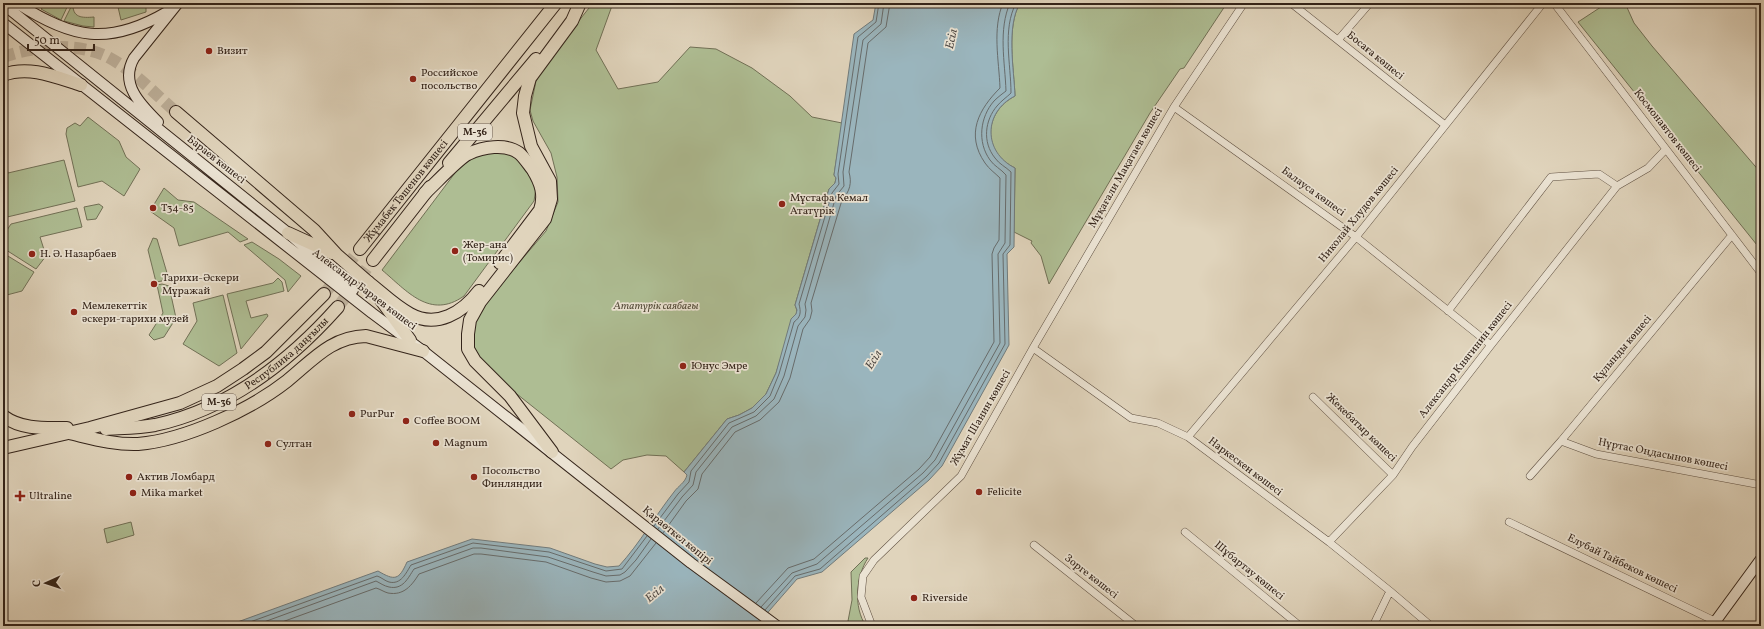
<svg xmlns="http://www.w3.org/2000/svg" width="1764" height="629" viewBox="0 0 1764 629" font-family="Vollkorn,serif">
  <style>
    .green { fill: #aebd93; stroke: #717056 }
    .water { fill: #9ab5bd; stroke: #717b7c }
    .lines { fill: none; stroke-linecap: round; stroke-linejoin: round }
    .shore { stroke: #676c6c; stroke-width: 1 }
    .primary-tunnel { stroke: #beb19c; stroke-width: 12; stroke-dasharray: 12 6; stroke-linecap: butt }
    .street-casing { stroke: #5f5042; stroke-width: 8 }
    .secondary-casing { stroke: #34241a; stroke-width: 12 }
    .primary-casing { stroke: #34241a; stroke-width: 14 }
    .street { stroke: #ebe3d3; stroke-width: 7 }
    .secondary { stroke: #ebe3d3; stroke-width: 10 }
    .primary { stroke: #e0d4bc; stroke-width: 12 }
    .poi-dot { fill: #8f2418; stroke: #ebe3d3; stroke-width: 1.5 }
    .labels { text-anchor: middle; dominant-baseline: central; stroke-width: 3.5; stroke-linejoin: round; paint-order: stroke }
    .shield { fill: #ebe3d3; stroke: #6b5d52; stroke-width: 1 }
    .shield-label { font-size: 10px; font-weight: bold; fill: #34241a }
    .poi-label { font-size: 11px; fill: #34241a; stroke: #ebe3d3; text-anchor: start }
    .street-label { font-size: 11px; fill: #34241a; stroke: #ebe3d3 }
    .park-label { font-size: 11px; font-style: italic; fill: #524a38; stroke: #ebe3d3 }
    .water-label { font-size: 12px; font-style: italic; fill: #4e4843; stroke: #ebe3d3 }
  </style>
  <rect width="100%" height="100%" fill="#e0d4bc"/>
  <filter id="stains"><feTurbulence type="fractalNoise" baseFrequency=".005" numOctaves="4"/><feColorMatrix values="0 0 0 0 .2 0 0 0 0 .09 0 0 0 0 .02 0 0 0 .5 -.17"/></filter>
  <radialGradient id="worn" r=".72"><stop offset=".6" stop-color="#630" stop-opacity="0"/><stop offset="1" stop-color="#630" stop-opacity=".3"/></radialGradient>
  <!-- green -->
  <path class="green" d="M48,3H69L61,20L41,9Z
    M73,3C72,18 82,18 94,17V27L83,26L64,21Z
    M132,3H146V12L121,20L118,7Z
    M593,3H613L596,50L618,89L658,82L690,47L716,49L752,68L790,96L812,117L842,123L834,175L836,178L835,183L829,189L795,305C797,310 798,313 794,317L776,373L766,394L752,408L739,415L727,419L684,472L666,456L647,455L623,460L611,469L488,371L475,354L471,339L478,311L546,231L558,202L557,177L551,153L533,121L530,110L536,81L550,57Z
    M1020,3H1227L1184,68L1180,69L1150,113L1049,284L1041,256L1031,243L1032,241L1014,232L1015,168C982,152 983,113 1015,96C1014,69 1006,27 1020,3Z
    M1607,3H1625L1634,23L1652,46L1761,173V250L1578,22Z
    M88,117L119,141L126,157L140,169L124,196L102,181L78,187L66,134L67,128L75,123L80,126Z
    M487,148L522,154L536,188L534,201L464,296C430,320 407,291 382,270L464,161Z
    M3,152L8,173L64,160L75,201L3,218Z
    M164,188L178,200L194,202L248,239L240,242L228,232L179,246L174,228L150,211Z
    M99,204L103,207L96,219L87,220L84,207Z
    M77,208L82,227L40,237L46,256L36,269L3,248V236L11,224Z
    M153,238L157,239L167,273L162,281L156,282L148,250Z
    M252,242L279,259L301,276L288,292L285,280L244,245Z
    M3,253L34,272L22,291L3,296Z
    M278,278L282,282L284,291L246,301L251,318L267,314L268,316L241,349L227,294L273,283Z
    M162,284L169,286L176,318L164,337L154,340L149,335L163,313L157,285Z
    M223,295L237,353L219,366L183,344L197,321L193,303Z
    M131,522L134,535L107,543L104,529Z
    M865,558H868C856,576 853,607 866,626H855L848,621L852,600L851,572Z"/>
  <!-- water -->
  <path class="water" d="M876,3H1020C1006,27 1014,69 1015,96C983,112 983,152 1015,168L1014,247L1007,254L1009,345L942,466L929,480L822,572L797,579L756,626H231L232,624L378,571C395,581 399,580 407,562L472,539L550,548L595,564L607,567L619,566C640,543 655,516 674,492C678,486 685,483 687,475L684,472L727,419L739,415L752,408L766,394L776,373L791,319L796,314L797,310L795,305L829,189L835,183L836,178L834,175L854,34L873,20Z"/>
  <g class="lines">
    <!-- shore -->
    <path class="shore" d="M654,526L678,494L689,482L691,471L729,423L754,412L770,396L779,374L794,322C801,317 801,312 799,304L832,193L839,184L838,174L858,37L876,22L879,3
      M658,529L682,497L693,485L696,472L732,427L756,416L774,399L784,376L798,326L805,317L806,310L805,304L836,196L844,186L843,172L863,40L881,24L884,3
      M663,533L686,501L698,489L702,474L735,432L760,420L779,402L790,378L803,329L810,319L812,311L811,303L842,200C850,191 852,183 849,172L868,43L886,27L890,3
      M756,603L788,568L814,559L919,469L930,457L994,342L992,254L994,248L999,240L1000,178C995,173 989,169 985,163C965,134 979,109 1000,88C999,60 992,29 1003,3
      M761,607L792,573L817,564L923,473L935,460L1000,343L998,254L1005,243L1006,175C1001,169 994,166 990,160C977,142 980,117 994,101C998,97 1002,94 1006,91C1005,62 998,30 1010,3
      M765,610L795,576L820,569L926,477L939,463L1005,344L1003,254L1010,245L1011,172C1006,167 999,164 995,158C982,142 985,120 997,106C1001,101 1007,97 1011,93C1011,64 1002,30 1016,3
      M239,626L377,576C381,577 385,581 389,582C401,585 406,573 411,565L473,543L549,552L606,571L622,569L647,536
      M253,626L376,581C380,583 384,586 389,587C403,590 408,578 414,569L473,548H481L548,557L593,572L606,576L620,575L625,572L636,560L651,539
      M271,626L376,588C380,589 384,592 388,593C404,596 412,585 419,574L474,554H481L546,562L591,578L606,582L620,581L630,576L656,543"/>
    <!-- primary-tunnel -->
    <path class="primary-tunnel" d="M3,57C35,46 74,42 106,56C132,69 154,93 176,112
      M324,294L360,249
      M338,307L373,260"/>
    <defs>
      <path id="street" d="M1291,3L1445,125
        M1554,3L1761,273
        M1338,40L1370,3
        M1174,107L1356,237L1491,345
        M1448,311L1551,177L1599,174L1617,186
        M1033,348L1131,418L1158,423L1188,437L1329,542L1390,591L1431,626
        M1313,397L1393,475
        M1188,437L1356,237L1543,3
        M1561,441L1596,454L1761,485
        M1530,476L1561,441L1732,235
        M1509,522L1725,626
        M1185,532L1300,626
        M1329,542L1393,475L1412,447L1491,345L1617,186L1648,168L1666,149
        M1034,545L1136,626
        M872,626L861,597L863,576L874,560L961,476L1033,348L1174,107L1244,3
        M1373,626L1390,591"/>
      <path id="secondary" d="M17,3C72,39 109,46 167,12
        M3,4L288,233L353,290
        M3,23L372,313L423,351L691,563L777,626
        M158,122C141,105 119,84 134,58L178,3
        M1712,626L1761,559"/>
      <g id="primary">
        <path d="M3,75C29,65 56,77 81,85"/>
        <path d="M176,112L314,230L337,255L368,282L410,340"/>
        <path d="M449,163L536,59"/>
        <path d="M425,193C435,184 458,159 468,154C483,147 505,143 519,153C524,157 529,165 533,170C541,183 545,195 540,210L500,263"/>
        <path d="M288,233L332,253"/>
        <path id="s1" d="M360,249L556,3"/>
        <path d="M373,260L430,187"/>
        <path d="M368,282C382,293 395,306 410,314C437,329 463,312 479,291"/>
        <path d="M3,416C22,430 45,428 67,428"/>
        <path id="s2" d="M106,429C122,428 139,428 155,425C229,409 289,362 338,307"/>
        <path d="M69,433C91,438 115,445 138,444C185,440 250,410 287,381C313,360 331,337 366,336L423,351"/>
        <path d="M3,448L90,428L180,403L217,386L243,369L266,352L324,294"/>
        <path d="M552,452L510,396L475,361L468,349V334L470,320L480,302L545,219L551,199L550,181L531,146L523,113L525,96L530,78L572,21L580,3"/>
      </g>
    </defs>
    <!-- street casing -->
    <use href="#street" class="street-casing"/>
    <!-- secondary casing -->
    <use href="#secondary" class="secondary-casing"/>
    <!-- primary casing -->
    <use href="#primary" class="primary-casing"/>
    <!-- street -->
    <use href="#street" class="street"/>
    <!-- secondary -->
    <use href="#secondary" class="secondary"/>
    <!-- primary -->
    <use href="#primary" class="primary"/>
  </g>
  <!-- markers -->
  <g class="poi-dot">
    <circle cx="209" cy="51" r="4"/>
    <circle cx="413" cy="79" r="4"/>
    <circle cx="782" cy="204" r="4"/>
    <circle cx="153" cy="208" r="4"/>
    <circle cx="455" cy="251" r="4"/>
    <circle cx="32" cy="254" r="4"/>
    <circle cx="154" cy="284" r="4"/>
    <circle cx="74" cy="312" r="4"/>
    <circle cx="683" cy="366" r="4"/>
    <circle cx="352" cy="414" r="4"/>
    <circle cx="406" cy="421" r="4"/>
    <circle cx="436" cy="443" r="4"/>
    <circle cx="268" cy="444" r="4"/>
    <circle cx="129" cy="477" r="4"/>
    <circle cx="474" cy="477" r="4"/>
    <circle cx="979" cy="492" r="4"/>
    <circle cx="133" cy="493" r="4"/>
    <path d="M18 490h4v4h4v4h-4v4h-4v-4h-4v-4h4z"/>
    <circle cx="914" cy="598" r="4"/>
  </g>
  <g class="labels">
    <!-- shield labels -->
    <g class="shield">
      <rect x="458" y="124" width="34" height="16" rx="3"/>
      <rect x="202" y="394" width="34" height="16" rx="3"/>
    </g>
    <g class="shield-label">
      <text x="475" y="132">M-36</text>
      <text x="219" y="402">M-36</text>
    </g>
    <!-- poi labels -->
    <g class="poi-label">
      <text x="217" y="51">Визит</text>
      <text x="421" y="73">Российское<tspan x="421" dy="13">посольство</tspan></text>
      <text x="790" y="198">Мұстафа Кемал<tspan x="790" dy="13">Ататүрік</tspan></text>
      <text x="161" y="208">Т34-85</text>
      <text x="463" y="245">Жер-ана<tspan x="463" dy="13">(Томирис)</tspan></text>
      <text x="40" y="254">Н. Ә. Назарбаев</text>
      <text x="162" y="278">Тарихи-Әскери<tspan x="162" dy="13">Мұражай</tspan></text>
      <text x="82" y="306">Мемлекеттік<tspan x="82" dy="13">әскери-тарихи музей</tspan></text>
      <text x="691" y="366">Юнус Эмре</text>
      <text x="360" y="414">PurPur</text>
      <text x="414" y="421">Coffee BOOM</text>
      <text x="444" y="443">Magnum</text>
      <text x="276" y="444">Султан</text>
      <text x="482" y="471">Посольство<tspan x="482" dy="13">Финляндии</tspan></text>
      <text x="137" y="477">Актив Ломбард</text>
      <text x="987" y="492">Felicite</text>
      <text x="141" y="493">Mika market</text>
      <text x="29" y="496">Ultraline</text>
      <text x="922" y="598">Riverside</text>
    </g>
    <!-- street labels -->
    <g class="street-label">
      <text transform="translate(1375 56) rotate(39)">Босаға көшесі</text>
      <text transform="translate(1667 131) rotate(52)">Космонавтов көшесі</text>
      <text transform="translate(216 160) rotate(38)">Бараев көшесі</text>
      <text transform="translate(1126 168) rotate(-60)">Мұқағали Мақатаев көшесі</text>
      <text stroke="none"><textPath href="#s1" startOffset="74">Жұмабек Тәшенов көшесі</textPath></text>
      <text transform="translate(1313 192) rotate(36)">Балауса көшесі</text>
      <text transform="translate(1359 215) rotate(-51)">Николай Хлудов көшесі</text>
      <text transform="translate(364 290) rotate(37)">Александр Бараев көшесі</text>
      <text transform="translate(1623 349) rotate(-50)">Құлынды көшесі</text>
      <text stroke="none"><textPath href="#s2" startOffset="201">Республика даңғылы</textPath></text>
      <text transform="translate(1466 360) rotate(-52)">Александр Княгинин көшесі</text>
      <text transform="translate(981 418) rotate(-60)">Жұмат Шанин көшесі</text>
      <text transform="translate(1361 428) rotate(44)">Жекебатыр көшесі</text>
      <text transform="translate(1663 455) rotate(11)">Нұртас Оңдасынов көшесі</text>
      <text transform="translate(1245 467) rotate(37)">Наркескен көшесі</text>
      <text transform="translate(677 536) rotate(39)">Қараөткел көпірі</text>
      <text transform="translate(1622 564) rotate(26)">Елубай Тайбеков көшесі</text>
      <text transform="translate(1249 571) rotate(39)">Шұбартау көшесі</text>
      <text transform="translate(1091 577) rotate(38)">Зорге көшесі</text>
    </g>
    <!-- park labels -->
    <g class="park-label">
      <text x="656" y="306">Ататүрік саябағы</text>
    </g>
    <!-- water labels -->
    <g class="water-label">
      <text transform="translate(952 39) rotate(-78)">Есіл</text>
      <text transform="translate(874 360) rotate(-58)">Есіл</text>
      <text transform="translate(655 594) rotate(-41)">Есіл</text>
    </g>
  </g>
  <!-- margin -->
  <rect width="1764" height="629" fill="none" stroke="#e0d4bc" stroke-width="16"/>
  <rect x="4" y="4" width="1756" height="621" fill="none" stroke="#34241a" stroke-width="2"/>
  <rect x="8" y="8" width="1748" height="613" fill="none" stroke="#34241a"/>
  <!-- north arrow -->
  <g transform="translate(46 583) rotate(267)" stroke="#ebe3d3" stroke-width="3" paint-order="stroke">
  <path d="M0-3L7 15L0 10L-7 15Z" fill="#34241a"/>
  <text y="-6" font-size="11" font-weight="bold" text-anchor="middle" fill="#34241a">С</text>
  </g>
  <!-- scale -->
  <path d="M28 44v6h66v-6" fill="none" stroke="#34241a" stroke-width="2"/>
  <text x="34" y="44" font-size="12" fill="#34241a" stroke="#ebe3d3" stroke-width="3" paint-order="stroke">50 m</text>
  <rect width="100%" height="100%" filter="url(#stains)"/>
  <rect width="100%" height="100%" fill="url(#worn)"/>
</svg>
